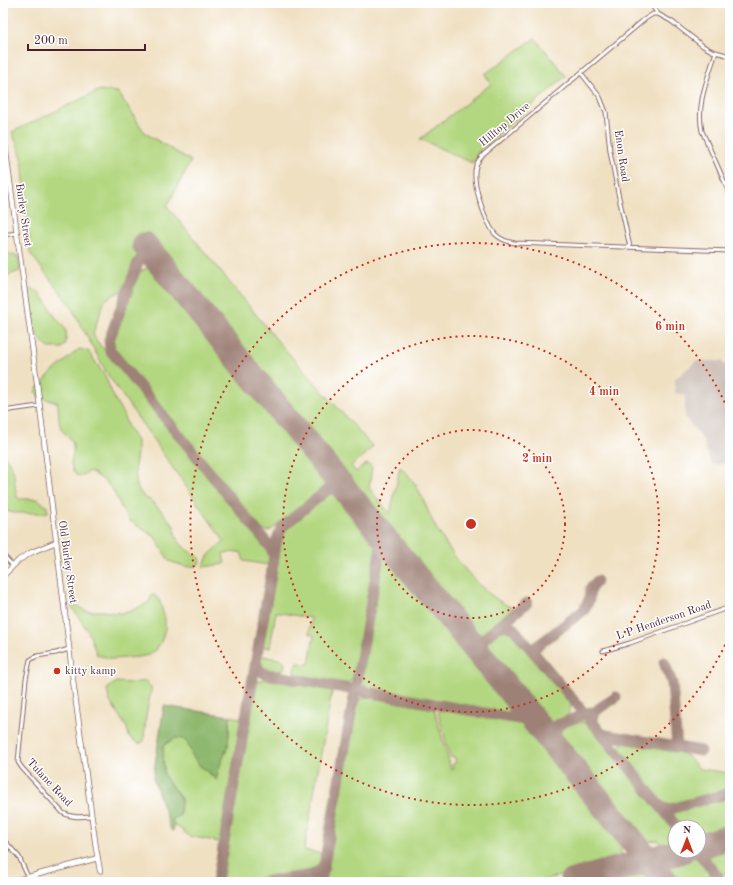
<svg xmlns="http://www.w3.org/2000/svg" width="733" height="885" viewBox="0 0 733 885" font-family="'Old Standard TT',serif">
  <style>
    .industrial { fill: #cec1b9 }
    .green { fill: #b3d780; stroke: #7e7b56 }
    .forest { fill: #8eb86e; stroke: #6c6c4c }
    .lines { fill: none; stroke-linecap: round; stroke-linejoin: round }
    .taxiway { stroke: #9d8076; stroke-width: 11 }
    .runway { stroke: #9d8076; stroke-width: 26 }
    .street-casing { stroke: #846360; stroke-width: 5 }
    .secondary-casing { stroke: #846360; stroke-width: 6 }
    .street { stroke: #fff; stroke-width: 3 }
    .secondary { stroke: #fff; stroke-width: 4.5 }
    .ring { fill: none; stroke: #c8321e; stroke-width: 2; stroke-dasharray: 2 4 }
    .poi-dot { fill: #c8321e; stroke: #fff; stroke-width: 1.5 }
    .labels { text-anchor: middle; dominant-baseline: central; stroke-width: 3; stroke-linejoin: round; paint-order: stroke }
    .street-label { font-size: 11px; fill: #4a1f2b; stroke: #fff }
    .poi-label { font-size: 11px; fill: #4a1f2b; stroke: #fff; text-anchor: start }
    .centre { fill: #c8321e; stroke: #fff; stroke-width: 2 }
    .ring-label { font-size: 12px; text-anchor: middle; font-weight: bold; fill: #c8321e; stroke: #fff; stroke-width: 3; stroke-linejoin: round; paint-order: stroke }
  </style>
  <rect width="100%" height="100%" fill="#fff"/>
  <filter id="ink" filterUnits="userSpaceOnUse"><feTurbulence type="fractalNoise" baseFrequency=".025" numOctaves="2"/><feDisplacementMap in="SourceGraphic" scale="8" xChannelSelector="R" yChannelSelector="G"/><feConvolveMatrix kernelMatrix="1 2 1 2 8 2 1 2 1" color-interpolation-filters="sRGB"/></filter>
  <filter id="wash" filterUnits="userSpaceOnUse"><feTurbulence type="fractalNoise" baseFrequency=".012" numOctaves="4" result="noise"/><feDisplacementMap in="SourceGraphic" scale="16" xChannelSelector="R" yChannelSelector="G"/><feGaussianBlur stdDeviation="0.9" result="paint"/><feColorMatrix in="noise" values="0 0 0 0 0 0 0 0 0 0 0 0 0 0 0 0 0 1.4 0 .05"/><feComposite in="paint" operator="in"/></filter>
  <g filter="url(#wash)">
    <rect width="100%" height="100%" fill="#f0e0c2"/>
    <!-- industrial -->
    <path class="industrial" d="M696,361H722L725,365H730V464H711L703,440L685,417V395L675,393V379Z"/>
    <!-- green -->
    <path class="green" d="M535,38L566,76L479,151L472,163L420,139L491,84L485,74Z
      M100,90L118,92L145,133L191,161L167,206L281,345L373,447L351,466L356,472L366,464H369L372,467L369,488L390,514L400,467C419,483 423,501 433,522C447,550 484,599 514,608L484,634H479L473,631L151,240L138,252L124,289L105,300L93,333L96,340L269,550L268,565L244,561L241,552L223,553L225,564L203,567L208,556L224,541L108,375L70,305L30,253L22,157L12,132Z
      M5,237L8,254L18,256L20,271L3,277V238Z
      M147,268L153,270L324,478V485L321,489L271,530L267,531L261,530L113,349L112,343L138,273Z
      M30,288C44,291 49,309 57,319C60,323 65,327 66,332C67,336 66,341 65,345L62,348H49C31,334 29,311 29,290Z
      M79,349L88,351L105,376L114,398L123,414L128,427L137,441V453L135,466L136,481L138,489L144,497L150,500L162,511L174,526L176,537L180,543L188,551L199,557L200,563L196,566L187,567L169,561L155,537L130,521L123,511L113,490L105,481L90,471L81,476L76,475C66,460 75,460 73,445C72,439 66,435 62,430C57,421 60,411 57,402L42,398L35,392L37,388L41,385L49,375Z
      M3,454C19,473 12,476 17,497L20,499H38L47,507L48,512L44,513H13L3,510Z
      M331,494L338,496L376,541L377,545L354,677L351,681L345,684L300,676L294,672L295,666L298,663L309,664L314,635L309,634L311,618L276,612L270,648L265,647L262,644L283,536L289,526Z
      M385,556L388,557L510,706V710L505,713L367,688C363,685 360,682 360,676L381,559Z
      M153,594L159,599L165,619V629L161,642L156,650L148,655L139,657L113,659L97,655L88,631L71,606L75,604L85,611H104L115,613H122L129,612L148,603Z
      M506,630L514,633L571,703C571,717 559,728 546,721L488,651L487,641L497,632Z
      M263,656L282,660L285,664L284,669L277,672L263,668L259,661L261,657Z
      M265,679L332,691L304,850L322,854C321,863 320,869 309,872L244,882H221V879L256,683L258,681Z
      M146,681L151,687V691L146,716L144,740L143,742L139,744L129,737L127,728L109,700L107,689L116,682L130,683Z
      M366,697L434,709L451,769L453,768L452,765L456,762L455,758L450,757L438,712L439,710L521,724L528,727L623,843V848L620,851L626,857L538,882H324L355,705L360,699Z
      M230,716L241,718L220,842L189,836L182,830L173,824L172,820L180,815L181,799L167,780L164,774L163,746L174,738L184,739L188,744L192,755L199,765L206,770L216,780L220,765L228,746Z
      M574,722H582L589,725L675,829V843L663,847L658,840L650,841L644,840L562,740C558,729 565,726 574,722Z
      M623,743L681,753L687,756L700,769L730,773V790C717,793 678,808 667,804C663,803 660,800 657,797L619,751L618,747Z
      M730,796V828L699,837V827H681L674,818V814L678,811Z
      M730,847V874L719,873L709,861L708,856L712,852Z
      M692,857C703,858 711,874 718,882H678L667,867L671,863Z
      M645,872L650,875L655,882H606Z"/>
    <!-- forest -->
    <path class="forest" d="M164,706L230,716L228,746L220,765L216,780L210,773L199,765L192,755L188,744L184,739L175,738L163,746L164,774L167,780L181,799L180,815L172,820L174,826L173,831L171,830L153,778Z"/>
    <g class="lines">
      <!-- taxiway -->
      <path class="taxiway" d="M155,259L144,257L138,263L109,340L110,350L271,548L274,558L217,882
        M274,555L276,542L282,527L338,481
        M498,627L507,625L514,629L595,726
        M469,641L476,643L481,641L527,603
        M532,650L584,610L589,600L590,589L597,581
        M256,661L259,670L266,674L530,721L539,726
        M664,662L672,683L677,747
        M616,697C607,705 589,709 594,724L677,827
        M513,718C522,716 523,710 520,703
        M537,724L546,728L552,727L590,712
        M599,732L606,735L701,751
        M554,744L553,733L559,724
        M660,806L666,809H670L730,793
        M697,851L722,882
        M264,882L312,875L320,870L324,864
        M321,882L383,535"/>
      <!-- runway -->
      <path class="runway" d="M145,245L666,882
        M699,846L730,837
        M572,882L682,851"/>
    </g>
  </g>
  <g filter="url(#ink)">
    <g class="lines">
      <defs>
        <path id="street" d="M650,3L658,14L671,21L703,46L712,51L730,56
          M658,14H653L645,19L483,155C480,159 477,162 476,166C471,182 485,221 495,234C500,239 508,242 515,243L730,251
          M716,52C708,78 696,104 702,131L730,194
          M581,73L600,97L606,112L610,151L618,193L630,247
          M3,235L17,233
          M3,411L39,406
          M3,555L13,566
          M69,649L56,653L37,656L30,660L26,679L18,762L22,768L63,813C72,818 81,817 91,816
          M603,651L630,643L730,607
          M3,839L19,857L28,877"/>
        <path id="secondary" d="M3,130L37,383L74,688L96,848L100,871
          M3,576L19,560L32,552L56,542
          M10,882L98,858"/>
      </defs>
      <!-- street casing -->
      <use href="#street" class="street-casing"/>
      <!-- secondary casing -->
      <use href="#secondary" class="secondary-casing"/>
      <!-- street -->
      <use href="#street" class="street"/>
      <!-- secondary -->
      <use href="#secondary" class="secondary"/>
    </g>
  </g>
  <!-- distance rings -->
  <g class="ring">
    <circle cx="471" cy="524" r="94"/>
    <circle cx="471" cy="524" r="188"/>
    <path d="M730 634A281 281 0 1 1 730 414"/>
  </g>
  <!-- markers -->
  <circle class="poi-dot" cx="57" cy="671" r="4"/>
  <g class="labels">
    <!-- street labels -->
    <g class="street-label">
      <text transform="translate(505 125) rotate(-40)">Hilltop Drive</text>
      <text transform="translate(621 156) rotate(82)">Enon Road</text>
      <text transform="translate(23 215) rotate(82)">Burley Street</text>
      <text transform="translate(67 562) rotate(82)">Old Burley Street</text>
      <text transform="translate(664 621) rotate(-19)">L P Henderson Road</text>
      <text transform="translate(49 783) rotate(47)">Tulane Road</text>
    </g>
    <!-- poi labels -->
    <g class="poi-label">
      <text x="65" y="671">kitty kamp</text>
    </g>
  </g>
  <circle cx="471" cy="524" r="6" class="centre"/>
  <g class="ring-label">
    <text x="670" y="330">6 min</text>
    <text x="604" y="395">4 min</text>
    <text x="537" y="462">2 min</text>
  </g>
  <!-- margin -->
  <rect width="733" height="885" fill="none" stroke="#fff" stroke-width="16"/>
  <!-- north arrow -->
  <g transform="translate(687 839)"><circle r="19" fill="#ffffff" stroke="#b7a5aa"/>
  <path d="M0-3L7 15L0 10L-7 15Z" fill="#c8321e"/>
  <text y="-6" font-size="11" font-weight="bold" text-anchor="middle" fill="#4a1f2b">N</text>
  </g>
  <!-- scale -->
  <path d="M28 44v6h117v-6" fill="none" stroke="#4a1f2b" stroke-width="2"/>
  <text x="34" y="44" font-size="12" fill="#4a1f2b" stroke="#ffffff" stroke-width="3" paint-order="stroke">200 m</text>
</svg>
